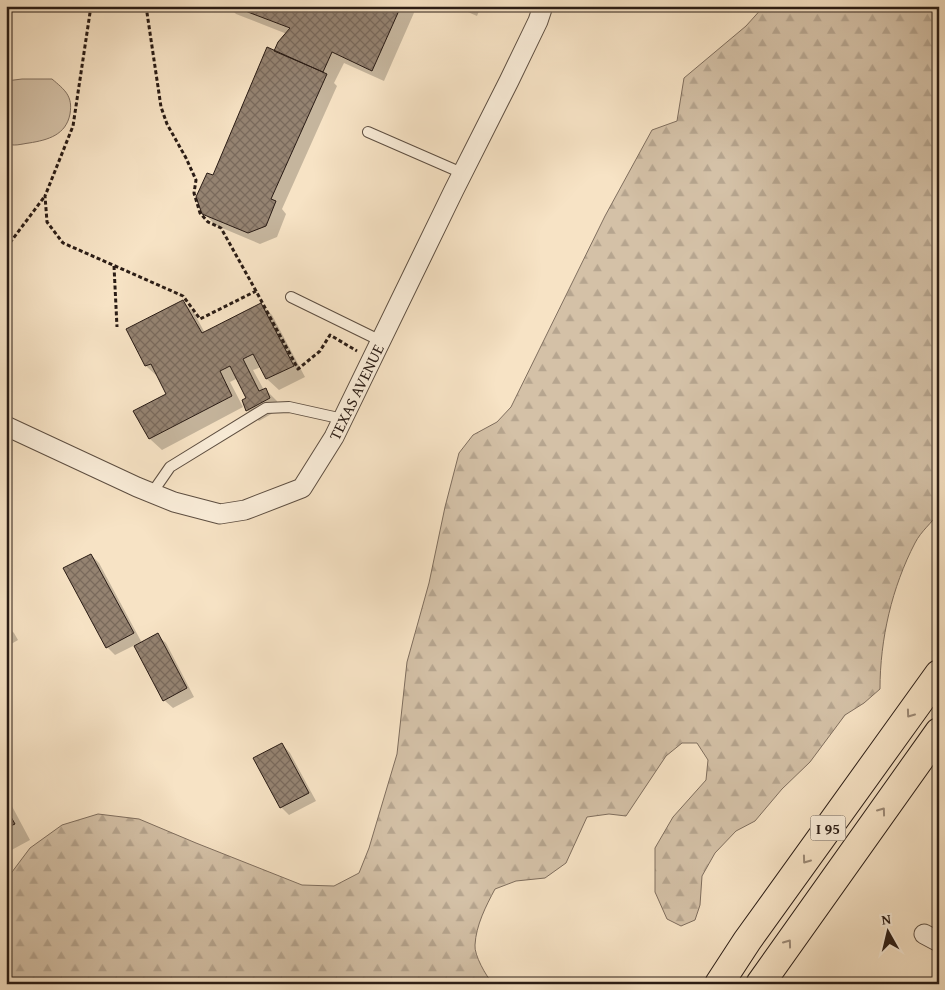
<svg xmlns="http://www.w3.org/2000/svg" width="945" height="990" viewBox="0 0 945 990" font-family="'Gentium Book Plus',serif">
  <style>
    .green { fill: #d4c1a7; stroke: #7f6e5e }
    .forest { fill: url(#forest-firs); stroke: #7f6e5e }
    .shadow { fill: #0003 }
    .building { fill: url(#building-cross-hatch); stroke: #2a1c15 }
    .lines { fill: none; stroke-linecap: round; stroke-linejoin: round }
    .lane-casing { stroke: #5d4e41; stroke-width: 12 }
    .street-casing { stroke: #5d4e41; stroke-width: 21 }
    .highway-casing { stroke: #2a1c15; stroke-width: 30 }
    .path { stroke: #2a1c15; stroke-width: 3; stroke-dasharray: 4 2.5; stroke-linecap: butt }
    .lane { stroke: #faedd9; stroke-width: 10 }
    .street { stroke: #faedd9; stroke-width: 19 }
    .highway { stroke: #f7e3c5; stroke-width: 28 }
    .oneway { stroke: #9b8976 }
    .labels { text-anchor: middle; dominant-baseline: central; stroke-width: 4.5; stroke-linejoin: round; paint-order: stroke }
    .shield { fill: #faedd9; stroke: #685b50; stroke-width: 1 }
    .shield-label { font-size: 15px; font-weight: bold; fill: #2a1c15 }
    .street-label { font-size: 16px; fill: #2a1c15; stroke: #faedd9 }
  </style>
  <defs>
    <pattern id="forest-firs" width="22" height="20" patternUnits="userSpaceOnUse" patternTransform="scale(1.25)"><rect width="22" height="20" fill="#d4c1a7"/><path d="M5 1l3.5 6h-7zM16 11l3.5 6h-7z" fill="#b6a58f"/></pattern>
    <pattern id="building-cross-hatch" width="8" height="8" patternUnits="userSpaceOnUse" patternTransform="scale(1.25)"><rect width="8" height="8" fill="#958371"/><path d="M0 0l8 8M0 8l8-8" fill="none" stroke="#7a6a5c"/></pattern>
  </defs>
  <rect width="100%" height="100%" fill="#f7e3c5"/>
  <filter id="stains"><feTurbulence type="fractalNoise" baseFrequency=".004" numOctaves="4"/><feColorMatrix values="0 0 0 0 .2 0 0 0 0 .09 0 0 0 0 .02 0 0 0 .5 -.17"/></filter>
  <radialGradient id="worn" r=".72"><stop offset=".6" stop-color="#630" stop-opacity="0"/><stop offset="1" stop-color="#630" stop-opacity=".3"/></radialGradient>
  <!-- green -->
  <path class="green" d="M22,79H52C65,90 73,96 70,114C66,135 48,140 29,143C21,144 13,147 6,143V81Z"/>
  <!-- forest -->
  <path class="forest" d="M764,6H939V512C932,523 921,531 915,543C892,587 880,639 880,689L864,703L845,715L810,762L782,789L755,821L736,831L715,853L702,876L700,905L695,920L681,926L667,919L655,892V848L673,817L706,780L708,760L697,743H682L666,756L626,816L609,814L587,817L566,863L545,878L516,881L495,889C486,906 476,925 475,945C474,955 486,976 493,984H6V880L30,848L62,825L98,814L139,819L196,843L302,885L334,886L359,873L369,848L397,754L407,662L429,583L445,507L459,453L473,435L497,422L511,407L605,216L652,130L677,121L684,78L746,26Z"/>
  <!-- shadow -->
  <path class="shadow" d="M228,6H417L384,81L344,63L334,83L337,86L282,209L286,214L277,237L260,244L215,225L204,213L214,176L275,52L287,34L236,14Z
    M454,6H481L477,16Z
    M183,302L194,313L205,333L261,304L272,315L305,377L279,390L267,379L261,367L253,370L264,390H266L277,401L280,409L259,421L247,410L248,398L238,378L230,382L243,407L162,450L150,439L135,411L168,394L158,377L146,366Z
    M91,555L99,563L142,643L157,635L166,643L194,697L173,708L164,700L135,645L115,655L107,647Z
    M6,625L14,633L18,640L6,647Z
    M6,648L11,657L6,660Z
    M282,744L290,753L316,801L289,815L281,807Z
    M6,795L30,840L6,853Z"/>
  <!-- building -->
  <path class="building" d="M232,6H401L372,71L332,52L323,72L274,51L278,42L290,28Z
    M267,47L327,74L271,199L276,201L266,226L248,233L202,214L196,197L207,173L213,175Z
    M183,300L202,333L261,303L294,366L266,379L253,354L243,359L259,391L266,388L270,398L246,411L242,400L246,398L230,366L220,371L232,396L149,439L133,411L166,394L151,364L145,366L126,329Z
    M91,554L134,633L106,648L63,568Z
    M158,633L187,688L163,701L134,646Z
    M282,743L309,793L280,808L253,758Z
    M6,808L15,824L6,828Z"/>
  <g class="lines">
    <defs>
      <path id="lane" d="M368,132L462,173
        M291,297L381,341
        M152,493L170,467L266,408L289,407L343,419"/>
      <path id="street" d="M6,426L137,487L174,502L220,514L245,510L302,488L334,437L454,190L509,81L538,21L543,6
        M924,934L939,942"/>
      <path id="highway" d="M719,984L747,941L939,674
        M760,984L939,732"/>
    </defs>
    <!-- lane casing -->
    <use href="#lane" class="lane-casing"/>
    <!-- street casing -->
    <use href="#street" class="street-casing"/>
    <!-- highway casing -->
    <use href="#highway" class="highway-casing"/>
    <!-- path -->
    <path class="path" d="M91,6L73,126L45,196L47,222L63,243L183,296L200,319L256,291L298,369L320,351L330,335L357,351
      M146,6L161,107L167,124L186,158L196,180L194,193L200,213L208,222L221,228L256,291
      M6,248L45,196
      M114,266L117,327"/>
    <!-- lane -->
    <use href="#lane" class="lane"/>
    <!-- street -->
    <use href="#street" class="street"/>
    <!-- highway -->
    <use href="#highway" class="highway"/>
  </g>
  <!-- one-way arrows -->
  <defs><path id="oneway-chevron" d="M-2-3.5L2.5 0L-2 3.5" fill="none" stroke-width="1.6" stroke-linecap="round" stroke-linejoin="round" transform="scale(1.25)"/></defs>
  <g class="oneway">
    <use href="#oneway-chevron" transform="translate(910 714) rotate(126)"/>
    <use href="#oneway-chevron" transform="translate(882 811) rotate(-54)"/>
    <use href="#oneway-chevron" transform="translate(806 860) rotate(126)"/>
    <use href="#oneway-chevron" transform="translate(788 943) rotate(-54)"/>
  </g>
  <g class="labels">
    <!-- shield labels -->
    <rect class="shield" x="810.5" y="815.5" width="35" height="25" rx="4"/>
    <g class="shield-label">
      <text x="828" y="828">I 95</text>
    </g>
    <!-- street labels -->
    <g class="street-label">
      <text transform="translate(356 392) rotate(-64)">TEXAS AVENUE</text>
    </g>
  </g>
  <!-- margin -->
  <rect width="945" height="990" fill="none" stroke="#f7e3c5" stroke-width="25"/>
  <rect x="8" y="8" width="930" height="975" fill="none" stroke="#2a1c15" stroke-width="2.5"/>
  <rect x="12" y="12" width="920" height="965" fill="none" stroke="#2a1c15"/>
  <!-- north arrow -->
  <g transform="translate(888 932) rotate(352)" stroke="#faedd9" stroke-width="4" paint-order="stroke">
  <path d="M0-4L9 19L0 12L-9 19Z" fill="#2a1c15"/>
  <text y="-8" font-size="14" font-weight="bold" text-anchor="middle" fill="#2a1c15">N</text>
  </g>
  <rect width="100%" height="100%" filter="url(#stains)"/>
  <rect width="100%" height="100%" fill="url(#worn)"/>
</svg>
